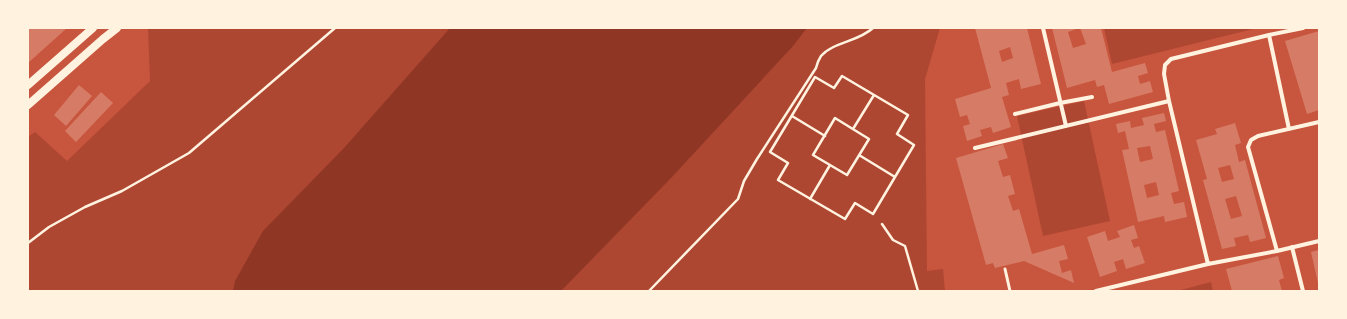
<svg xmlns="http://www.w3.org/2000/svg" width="1347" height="319" viewBox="0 0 1347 319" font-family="Signika,sans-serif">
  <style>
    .green { fill: #ae4732 }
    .water { fill: #8f3625 }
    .building { fill: #d67c66; fill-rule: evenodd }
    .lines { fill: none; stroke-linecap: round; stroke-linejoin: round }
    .path { stroke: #fff3e0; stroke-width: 2.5 }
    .service { stroke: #fff3e0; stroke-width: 3 }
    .minor { stroke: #fff3e0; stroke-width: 4 }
    .secondary { stroke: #fff3e0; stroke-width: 8 }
  </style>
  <rect width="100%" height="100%" fill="#c8553d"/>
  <!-- green -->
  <path class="green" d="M148,28H940L925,79L927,271L943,269L945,291H28V137L35,132L67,161L150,81Z
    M1104,28H1257L1112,64Z
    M1084,101L1110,221L1043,236L1017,116Z
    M1211,282L1213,291H1177Z"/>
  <!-- water -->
  <path class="water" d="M450,28H807L793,46L672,177L561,291H233L235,281L263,231L344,148Z"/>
  <!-- building -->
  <path class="building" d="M28,28H67L28,63Z
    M975,28H1027L1041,84L1021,89L1019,79L1006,83L1009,95L1002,97L1011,127L993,133L991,127L980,130L982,136L967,141L963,126L970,124L967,115L960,117L955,99L991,88ZM1010,47L1013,58L1002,62L999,51Z
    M1052,28H1079L1068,32L1073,48L1086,44L1080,28H1101L1112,72L1145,63L1148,73L1138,76L1140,84L1150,81L1153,92L1109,104L1104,85L1097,87L1095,80L1067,88Z
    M1319,31V110L1307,114L1285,41Z
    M79,85L92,96L66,126L54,115Z
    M101,92L113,103L76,142L65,131Z
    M1164,113L1166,121L1154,124L1156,132L1165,130L1179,191L1171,193L1174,204L1184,202L1187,217L1165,222L1164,216L1138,222L1122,150L1129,149L1125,131L1118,133L1116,124L1130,121L1131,128L1144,125L1142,118ZM1150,146L1153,159L1140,162L1137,148ZM1156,182L1159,195L1147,198L1144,185Z
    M1235,123L1241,143L1235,145L1239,162L1245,160L1266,238L1250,242L1248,235L1234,238L1236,246L1222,249L1203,180L1207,179L1196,140L1217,134L1215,129ZM1230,165L1234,179L1222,182L1218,168ZM1236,196L1242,216L1231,219L1225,199Z
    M1003,144L1008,158L998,161L1003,177L1010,175L1015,194L1008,196L1013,211L1019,209L1032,254L1064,245L1068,259L1059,261L1062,273L1071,270L1074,283L1024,261L995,268L993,263L986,265L956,158Z
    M1134,225L1138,238L1131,240L1134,248L1139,246L1145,263L1126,269L1123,259L1114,262L1117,271L1100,277L1087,237L1105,231L1108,241L1120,237L1117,231Z
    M1319,250V283H1318L1311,252Z
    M1278,256L1284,278L1279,280L1282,291H1232L1226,269Z"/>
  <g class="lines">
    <!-- path -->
    <path class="path" d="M842,76L908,115L897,134L914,145L873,214L855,203L845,219L778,180L788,163L770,152L815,77L834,88Z
      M792,116L825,136
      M835,118L869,139L847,175L813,155Z
      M853,129L874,95
      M859,155L895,177
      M810,199L830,165
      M882,224L893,240L905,246L918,291
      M28,243L49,227L85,207L122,191L189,153L335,28
      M649,291L738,199L744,181L757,159L816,68C817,64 819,59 821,56C833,42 858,42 873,28"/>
    <!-- service -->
    <path class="service" d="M1005,269L1010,291"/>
    <!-- minor -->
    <path class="minor" d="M1043,28L1066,126
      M1269,35L1289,129
      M1015,114L1060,103L1092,97
      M975,148L1169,101
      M1292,247L1303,291
      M1277,251L1248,147L1251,140L1258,136L1319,122
      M1208,264L1169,101L1164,74L1165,65L1171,59L1269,35L1303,28
      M1096,291L1208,264L1277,251L1319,241"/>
    <!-- secondary -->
    <path class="secondary" d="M28,85L93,28
      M28,105L103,39L117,28"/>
  </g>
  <!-- border -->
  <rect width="1347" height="319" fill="none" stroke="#fff3e0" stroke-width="58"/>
</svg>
